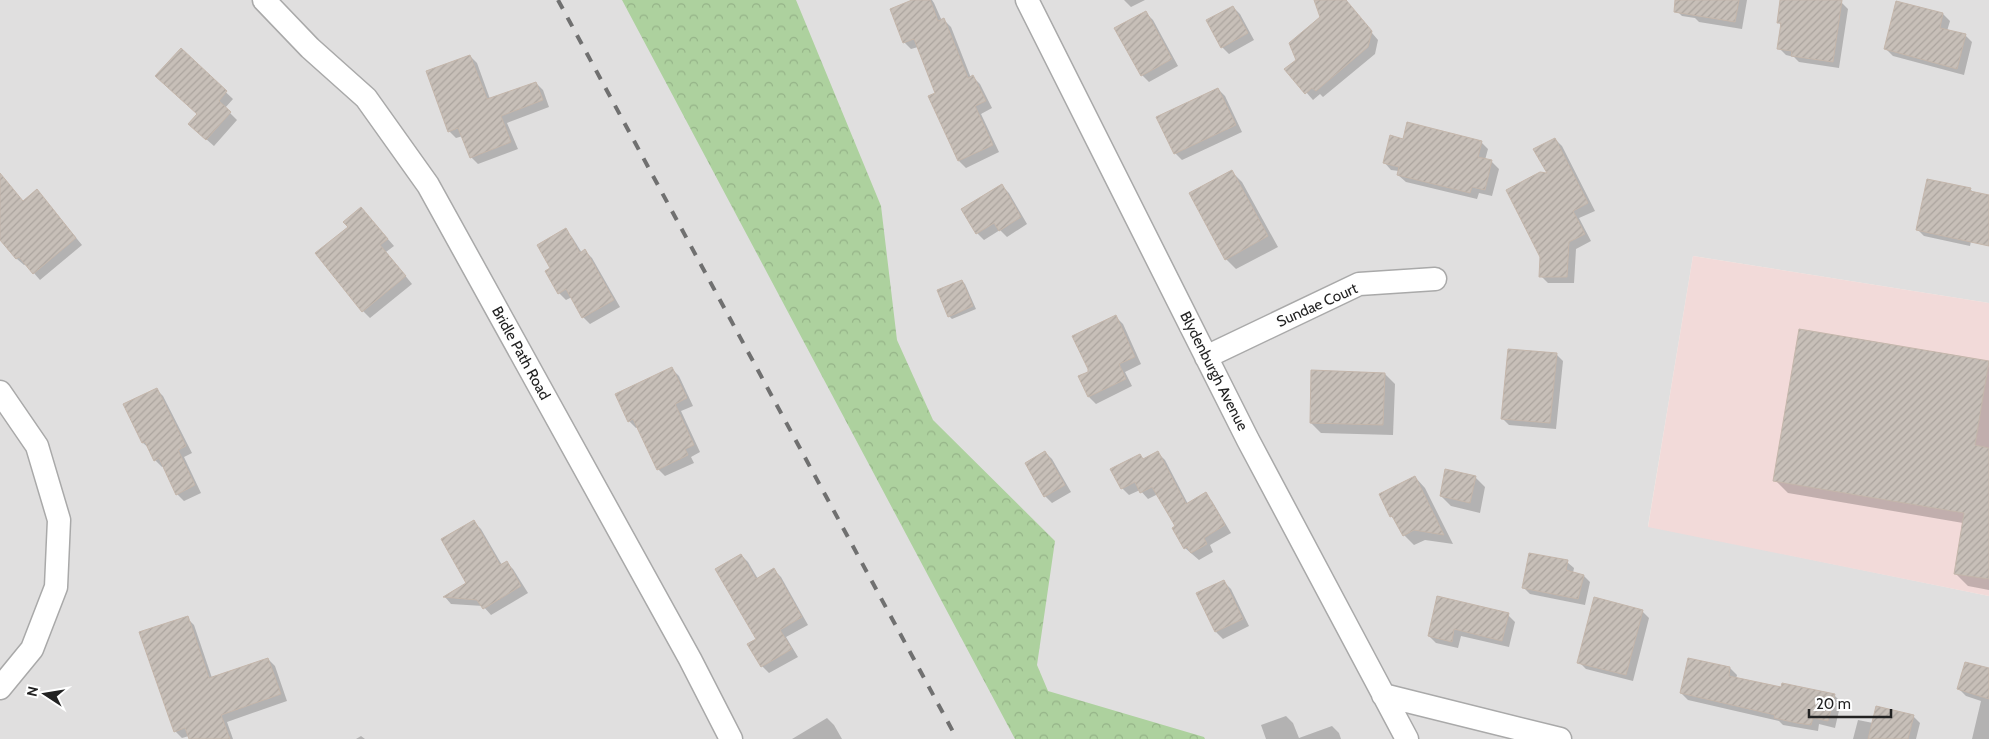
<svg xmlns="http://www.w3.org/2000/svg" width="1989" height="739" viewBox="0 0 1989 739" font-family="Cabin,sans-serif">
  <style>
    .residential { fill: #e0dfdf }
    .commercial { fill: #f2dad9 }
    .forest { fill: url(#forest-crowns) }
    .shadow { fill: #0003 }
    .building { fill: url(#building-hatch); stroke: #c4b6ab }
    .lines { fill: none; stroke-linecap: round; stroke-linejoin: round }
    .street-casing { stroke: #a9a9a9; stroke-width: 25 }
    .street { stroke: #fff; stroke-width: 22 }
    .rail { stroke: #707070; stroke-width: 4; stroke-dasharray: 10 10; stroke-linecap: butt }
    .labels { text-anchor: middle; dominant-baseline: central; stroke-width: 5; stroke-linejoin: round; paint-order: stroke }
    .street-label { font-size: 15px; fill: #222; stroke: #fff }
  </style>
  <defs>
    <pattern id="forest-crowns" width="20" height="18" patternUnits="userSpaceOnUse" patternTransform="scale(1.25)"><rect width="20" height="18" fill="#add19e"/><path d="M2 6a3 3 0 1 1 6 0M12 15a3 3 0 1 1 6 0" fill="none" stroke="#95b388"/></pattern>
    <pattern id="building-hatch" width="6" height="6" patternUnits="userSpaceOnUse" patternTransform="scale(1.25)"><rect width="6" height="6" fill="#c7bfb8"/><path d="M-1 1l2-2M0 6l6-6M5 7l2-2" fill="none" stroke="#aba49e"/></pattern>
  </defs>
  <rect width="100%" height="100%" fill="#f2efe9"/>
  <!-- residential -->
  <path class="residential" d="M0,0H1989V303L1693,256L1648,526L1989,596V739H0Z"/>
  <!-- commercial -->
  <path class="commercial" d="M1693,256L1989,303V596L1648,527Z"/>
  <!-- forest -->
  <path class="forest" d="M622,0H796L881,206L897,340L933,420L1055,541L1037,665L1048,691L1204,737L1205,739H1015Z"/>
  <!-- shadow -->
  <path class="shadow" d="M916,0H932L934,3L942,21L944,20L951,27L971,78L973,77L980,84L992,108L981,114L999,152L966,168L959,161L930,97L937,94L918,47L911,49L904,42Z
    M1124,0H1145L1131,7Z
    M1315,0H1344L1378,40L1375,54L1323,97L1320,94L1313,100L1286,69L1297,60L1321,18Z
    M1677,0H1747L1742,29L1699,22L1695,18L1682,16L1675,9Z
    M1781,0H1828L1841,2L1848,9L1839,68L1799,62L1794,57L1786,55L1779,48L1782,26L1778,22Z
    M1233,7L1240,14L1254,40L1229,54L1222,47Z
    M1146,13L1153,20L1178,66L1149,82L1142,75Z
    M1943,14L1950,21L1947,31L1965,35L1972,42L1964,75L1893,56L1886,49Z
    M181,50L233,99L225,108L237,120L214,146L197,131L198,114Z
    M470,56L477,63L490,99L536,83L543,90L549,107L507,123L518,149L478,164L471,157L463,136L456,138L449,131Z
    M1218,89L1225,96L1242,132L1182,160L1175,153Z
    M1555,139L1562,146L1595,211L1579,218L1591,241L1576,249L1574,283H1548L1541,276L1549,175Z
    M1404,140L1481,142L1488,149L1485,160L1492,162L1499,169L1492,196L1479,193L1477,199L1406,182L1398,175L1399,171L1391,170L1384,162Z
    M1232,172L1242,182L1278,247L1236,269L1226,259Z
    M1002,186L1009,193L1027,224L1007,237L1000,230L984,240L977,233Z
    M1970,189L1974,193L1989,197V236L1973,232L1970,246L1924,236L1917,229Z
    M37,190L82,245L40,280L26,264L24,265L17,259L4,242L0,231V191L23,202Z
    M368,216L394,246L386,252L412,284L370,318L363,311Z
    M565,230L572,237L582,253L585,251L592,258L620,307L590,324L583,317L572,297L566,300L559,293Z
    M962,281L965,284L976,309L952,319L949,316Z
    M1116,317L1123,324L1141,364L1125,372L1132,386L1096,404L1089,397V368Z
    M1800,330L1989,362V590L1968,586L1955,573L1963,523L1788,493L1775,480Z
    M1556,354L1563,361L1556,429L1509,425L1502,418Z
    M672,369L679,376L693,406L681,411L700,452L691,457L694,463L665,476L658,469L638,427L636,428L629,421Z
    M1385,374L1395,384L1393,435L1321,433L1311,423Z
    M156,389L163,396L192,453L184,457L201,493L184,501L177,494L164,466L162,467L155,460L151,450L143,443L125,405Z
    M1045,452L1052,459L1071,492L1052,503L1045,496Z
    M1158,453L1165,460L1188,504L1205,494L1212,501L1231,533L1210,545L1213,552L1199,560L1185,548L1177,527L1158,494L1148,499L1140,490L1129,495L1122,488L1139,455L1144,460Z
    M1415,477L1425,488L1453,544L1425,540L1414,545L1404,535L1397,522L1391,516Z
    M1475,477L1485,487L1480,513L1451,506L1441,496Z
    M474,522L481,529L502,565L506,562L513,569L528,593L491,615L483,606L451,604L445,597L467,583Z
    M741,555L748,562L758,579L774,570L781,577L808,625L786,637L798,657L769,673L762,666Z
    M1567,562L1574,568L1573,573L1584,576L1590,582L1585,605L1530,594L1524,588Z
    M1224,582L1231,589L1249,626L1223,639L1216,632L1198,594Z
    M1438,598L1508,615L1515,622L1509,647L1461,636L1458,648L1436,643L1429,636Z
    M1642,611L1649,618L1633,681L1586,669L1579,662Z
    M187,618L194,625L212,678L268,659L275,666L287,701L227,722L233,739H190L189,736L182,738L175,731Z
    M1730,668L1737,675L1736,679L1782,689L1834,695L1841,702L1835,728L1819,724L1818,731L1783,725L1779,721L1688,700L1681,693Z
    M1989,670V739H1972L1981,701L1966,696L1959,689Z
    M1286,716L1293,723L1299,738L1332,726L1339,733L1341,739H1266L1261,725Z
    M1913,716L1920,723L1916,739H1853L1858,720L1873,723Z
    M827,718L834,725L842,739H792Z
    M361,736L365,739H356Z"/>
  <!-- building -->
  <path class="building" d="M912,0H930L938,21L944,18L968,78L973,75L986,101L975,106L993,145L958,161L928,96L935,93L914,39L903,43L890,9Z
    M1314,0H1346L1372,31L1368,47L1316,91L1312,88L1305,94L1284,69L1296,60L1289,43L1320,17Z
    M1675,0H1739L1735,22L1674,12Z
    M1780,0H1842L1833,62L1791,56L1792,51L1777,49L1781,23H1777Z
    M1896,1L1943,13L1940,28L1966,34L1957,69L1884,49Z
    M1233,6L1248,33L1221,48L1206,20Z
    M1146,11L1172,59L1141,76L1114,28Z
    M181,48L227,91L219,101L231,112L206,140L188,124L197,114L155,76Z
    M470,55L487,99L536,82L543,100L501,116L511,142L470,158L458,128L448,132L426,71Z
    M1218,88L1236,125L1174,154L1156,117Z
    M1407,122L1482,141L1478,157L1492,160L1485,190L1472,187L1470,193L1397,175L1399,167L1383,163L1390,135L1403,139Z
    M1555,138L1588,203L1573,211L1585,234L1569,242L1567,277H1539L1540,257L1506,190L1540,172L1547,173L1533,149Z
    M1232,170L1268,236L1225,260L1189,193Z
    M0,173L23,201L37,189L76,238L33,274L19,257L16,259L0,240Z
    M1927,179L1971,188L1970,191L1989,195V246L1916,230Z
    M1002,184L1021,217L999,231L994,223L976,234L961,209Z
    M361,207L388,239L380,245L406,276L362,312L315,253L348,227L343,222Z
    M566,228L580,253L585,249L614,300L582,318L566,289L558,294L545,271L550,268L537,245Z
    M962,280L973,306L948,317L937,290Z
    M1116,315L1135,357L1119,364L1126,379L1088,397L1078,376L1088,372V369L1072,336Z
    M1799,329L1989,361L1975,445L1989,448V579L1954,574L1964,513L1773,481Z
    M1508,349L1557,353L1550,423L1501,419Z
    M672,367L687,398L675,404L694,445L685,449L688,455L657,470L633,419L628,422L615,394Z
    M1311,370L1385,373L1383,425L1310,423Z
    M157,388L186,446L178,450L195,485L176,495L159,458L154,461L145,442L142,443L123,404Z
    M1045,451L1065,485L1044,497L1025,463Z
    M1158,451L1186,504L1206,492L1225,525L1204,538L1207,544L1191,553L1187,547L1184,549L1172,528L1175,526L1152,487L1140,493L1135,482L1121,489L1110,469L1140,454L1143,459Z
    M1445,469L1476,476L1470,503L1440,496Z
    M1415,476L1444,535L1414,530L1403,536L1392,516L1390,517L1379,494Z
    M474,520L500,565L507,561L521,586L483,609L477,600L443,597L466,583L441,539Z
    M1529,553L1568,560L1566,570L1584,575L1578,599L1522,588Z
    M741,554L756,579L774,568L802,617L780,630L792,649L761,667L747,644L756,639L715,569Z
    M1224,580L1243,619L1215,632L1196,593Z
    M1437,596L1509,613L1502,641L1454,629L1452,642L1428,636Z
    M1594,597L1643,610L1626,675L1577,663Z
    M188,616L209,678L268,658L281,694L221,715L230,739H189L185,728L174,732L139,632Z
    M1688,658L1730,667L1729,676L1781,687L1782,683L1835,694L1828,721L1813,718L1811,725L1797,723L1774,718L1775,715L1680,693Z
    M1965,662L1989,668V699L1957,689Z
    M1876,706L1914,715L1908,739H1868Z"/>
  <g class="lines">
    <defs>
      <path id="street" d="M264,0L310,48L366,98L428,185L690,659L731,739
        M1027,0L1248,440L1407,739
        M1206,357L1359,284L1435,279
        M0,392L37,446L59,520L56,587L32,649L0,688
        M1383,695L1560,739"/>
    </defs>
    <!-- street casing -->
    <use href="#street" class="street-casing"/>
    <!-- street -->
    <use href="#street" class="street"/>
    <!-- rail -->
    <path class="rail" d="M558,0L957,739"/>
  </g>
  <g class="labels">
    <!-- street labels -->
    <g class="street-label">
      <text transform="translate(1317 305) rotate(-24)">Sundae Court</text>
      <text transform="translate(521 353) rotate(61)">Bridle Path Road</text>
      <text transform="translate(1214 371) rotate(63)">Blydenburgh Avenue</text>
    </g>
  </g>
  <!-- north arrow -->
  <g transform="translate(45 694) rotate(282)" stroke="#ffffff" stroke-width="4" paint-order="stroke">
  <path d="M0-4L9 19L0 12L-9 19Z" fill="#222222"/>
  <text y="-8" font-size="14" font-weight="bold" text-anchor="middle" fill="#222222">N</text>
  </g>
  <!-- scale -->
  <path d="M1809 709v8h82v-8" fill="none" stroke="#222222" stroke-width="2.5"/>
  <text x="1816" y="709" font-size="15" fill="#222222" stroke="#ffffff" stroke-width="4" paint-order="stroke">20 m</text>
</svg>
